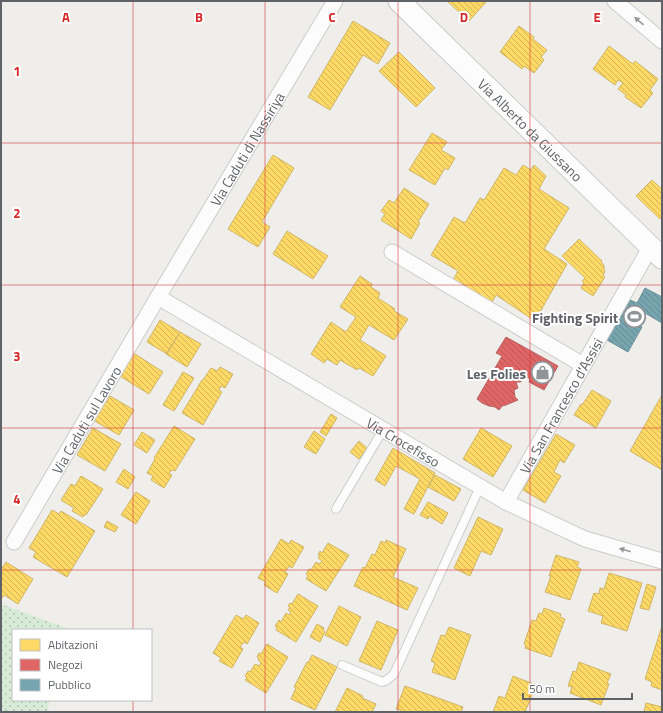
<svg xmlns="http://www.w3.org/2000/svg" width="663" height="713" viewBox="0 0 663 713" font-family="'Titillium Web',sans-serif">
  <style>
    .grass { fill: url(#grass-dots) }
    .homes { fill: url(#homes-back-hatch); stroke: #cfb667 }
    .shops { fill: url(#shops-back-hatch); stroke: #b96567 }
    .public { fill: url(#public-back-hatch); stroke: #6f919a }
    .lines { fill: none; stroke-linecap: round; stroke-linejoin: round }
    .lane-casing { stroke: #cbcccc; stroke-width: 10 }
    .street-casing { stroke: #cbcccc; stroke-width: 17 }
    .secondary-casing { stroke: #cacacb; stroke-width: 23 }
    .lane { stroke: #fdfcfc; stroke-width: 8 }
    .street { stroke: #fdfcfc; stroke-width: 15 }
    .secondary { stroke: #fdfcfc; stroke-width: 21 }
    .oneway { fill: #96999c }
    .grid { fill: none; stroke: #d62828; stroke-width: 1; stroke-opacity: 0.55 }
    .labels { text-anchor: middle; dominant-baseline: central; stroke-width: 4; stroke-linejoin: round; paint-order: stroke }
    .street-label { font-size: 14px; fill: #5f6368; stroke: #fff }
    .poi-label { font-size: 14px; font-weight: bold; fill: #5f6368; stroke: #fff; text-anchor: end }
    .grid-label { font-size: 13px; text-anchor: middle; font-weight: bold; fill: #d62828; stroke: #fff; stroke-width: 4; stroke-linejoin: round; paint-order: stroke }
  </style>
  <defs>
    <pattern id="grass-dots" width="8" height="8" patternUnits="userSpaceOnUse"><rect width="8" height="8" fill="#d8ebd6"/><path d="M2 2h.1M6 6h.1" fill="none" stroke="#b2c2b1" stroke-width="1.8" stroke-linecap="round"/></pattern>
    <pattern id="homes-back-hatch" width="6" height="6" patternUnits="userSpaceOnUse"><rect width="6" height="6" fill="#ffd966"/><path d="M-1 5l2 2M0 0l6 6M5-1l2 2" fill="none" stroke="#d2b458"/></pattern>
    <pattern id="shops-back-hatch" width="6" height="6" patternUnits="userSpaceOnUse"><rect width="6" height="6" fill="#e06666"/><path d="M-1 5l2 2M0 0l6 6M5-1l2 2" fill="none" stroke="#b95858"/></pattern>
    <pattern id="public-back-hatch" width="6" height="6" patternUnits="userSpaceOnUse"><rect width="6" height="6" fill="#76a5af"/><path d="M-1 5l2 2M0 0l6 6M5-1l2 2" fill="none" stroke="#648a92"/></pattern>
  </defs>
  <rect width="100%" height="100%" fill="#efeeea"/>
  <!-- grass -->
  <path class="grass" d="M1,604L72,630H13V700H50L47,712H1Z"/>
  <!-- homes -->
  <path class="homes" d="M447,1H487L469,21Z
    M353,21L390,43L378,64L363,55L330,110L308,97Z
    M519,26L534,37L533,39L547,50L541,57L544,60L534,73L524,66L522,69L500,52Z
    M609,46L633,64L635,61L658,79L650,90L653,93L641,108L625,97L626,95L618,89L623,83L618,80L615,85L593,69Z
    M399,52L435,88L416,107L379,71Z
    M432,133L447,142L441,150L455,158L448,170L445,168L435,185L409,170Z
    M273,155L294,168L262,222L270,227L258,247L228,229Z
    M523,165L531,170L534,165L546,176L539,189L569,208L544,249L567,264L535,321L496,295L491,304L453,280L458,271L431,255L454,217L465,223L480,198L484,200L504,168L516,175Z
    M652,180L662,189V218L660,219L636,196Z
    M404,188L429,204L418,222L420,223L411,239L381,220L385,214L381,211L389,200L394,203Z
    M287,231L328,256L313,279L273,254Z
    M579,239L602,261L601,262L604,265V269L605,271L603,276L605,277L593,296L581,288L584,283L582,281L585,278L562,256Z
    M360,276L372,284L371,287L380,293L378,298L395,309L394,311L408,319L394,340L369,325L360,340L386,356L373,376L359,368L357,370L340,360L337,365L327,359L324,363L311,354L331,322L346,332L356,317L340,307Z
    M160,320L180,332L167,354L147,342Z
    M180,332L201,344L187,367L166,354Z
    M132,352L163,372L149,394L118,375Z
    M220,367L233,374L225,388L221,386L219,390L222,392L203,425L182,413L202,380H203L211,368L217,371Z
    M183,372L194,378L174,411L163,405Z
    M592,390L611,401L596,428L574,415L581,404L582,405Z
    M662,395V470L630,451Z
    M110,396L134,410L119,435L93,420L104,401L106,403Z
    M331,414L337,418L326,436L320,432Z
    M174,426L195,439L175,471L172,470L169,473L172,475L164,488L151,480L153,476L147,473L155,459L154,458Z
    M93,428L121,444L105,471L77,455Z
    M481,428L512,446L493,477L463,459Z
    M314,431L325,439L316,454L304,447Z
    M142,432L155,440L147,453L134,445Z
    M556,434L575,445L564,463L560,460L554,472L561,476L545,503L523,490Z
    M359,441L367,448L359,459L350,452Z
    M393,448L435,473L414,514L404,509L420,479L396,466L385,486L375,480Z
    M124,469L135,477L128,489L116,482Z
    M435,475L461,489L454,501L428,487Z
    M81,476L103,489L86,515L85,514L83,517L72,511L74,508L61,500L71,484L75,486Z
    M136,492L150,501L136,524L121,515Z
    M428,502L448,513L442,524L429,516L428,519L420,515Z
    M52,510L59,514L61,511L95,531L67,577L33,557L36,552L29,548Z
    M478,517L503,529L491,555L481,551L470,576L454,568Z
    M107,521L118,527L115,532L104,527Z
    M281,539L289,544L291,540L304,547L292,568L289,566L285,572L288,574L277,593L264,585L266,582L258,578Z
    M386,540L406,549L393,577L418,588L407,610L354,586L363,567L365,568L372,554L375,555L381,541L385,543Z
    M328,543L349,555L326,591L306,579L308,576L306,574L309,569L311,570L316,562L319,564L322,561L318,558L320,556L318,555L320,551L322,553Z
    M556,555L579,562L577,567L581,569L570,600L545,592L551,576H549Z
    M6,562L33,579L18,604L4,595L1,599V570Z
    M609,573L642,583L627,631L601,623L603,616L588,611L594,593L599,594L600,588L604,589Z
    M647,584L656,587L649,610L640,608Z
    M298,594L318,606L296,642L276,630L277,627L275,626L279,620L281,622L286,613L289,615L291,612L288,610L290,607L288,606L290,603L292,604Z
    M339,606L361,617L347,646L325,635Z
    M544,608L561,614L560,617L565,619L551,657L525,648L526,645L524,644L532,620L536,621L539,613L542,614Z
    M236,615L243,619L246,615L259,623L247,644L244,642L240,647L243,649L232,668L219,661L221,658L213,653Z
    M377,621L398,630L381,670L359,661Z
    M317,624L324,628L323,630L325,632L320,642L310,637Z
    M662,626V690L651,686L652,682L645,679Z
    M449,627L471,635L455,680L432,672L435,663L431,661L441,635L445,636Z
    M267,644L288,657L266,693L245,680L247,678L245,676L248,671L250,672L255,664L259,666L261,662L258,660L259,658L257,657L259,653L261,654Z
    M312,655L337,667L315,710L291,699L296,688L294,687L307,662L308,663Z
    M579,662L611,674L607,683L609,684L601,705L570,693L572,687L568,686L573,671L576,672Z
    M513,676L536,685L525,712H493L499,696L505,698Z
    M405,686L463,707L461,712H400L401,710L396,709Z
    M347,688L363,696L362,698L376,704L372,712H335Z
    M646,703L662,707V712H644Z"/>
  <!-- shops -->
  <path class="shops" d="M506,337L558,366L544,390L529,382L530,379L525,376L523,380L520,382H516L518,388L514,390L515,397L518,400L506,405L502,406L499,410L495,407L489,406L482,403L477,399L502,356L496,353Z"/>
  <!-- public -->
  <path class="public" d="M645,288L662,297V323L645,313L638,324L642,327L628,352L607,340L630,300L637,303Z"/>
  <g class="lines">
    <defs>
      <path id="lane" d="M336,509L383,430
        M342,665L382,682L387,680L394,674L480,487"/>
      <g id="street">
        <path d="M615,1L662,41"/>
        <path d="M392,252L583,365"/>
        <path id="s1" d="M158,297L506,502L585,539L662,561"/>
        <path id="s2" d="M506,502L651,246"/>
        <path id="s3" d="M14,542L158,297L335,1"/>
      </g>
      <g id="secondary">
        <path id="s4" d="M399,1L662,258"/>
      </g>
    </defs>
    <!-- lane casing -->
    <use href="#lane" class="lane-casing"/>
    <!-- street casing -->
    <use href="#street" class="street-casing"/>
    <!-- secondary casing -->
    <use href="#secondary" class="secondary-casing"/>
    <!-- lane -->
    <use href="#lane" class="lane"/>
    <!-- street -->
    <use href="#street" class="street"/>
    <!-- secondary -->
    <use href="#secondary" class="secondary"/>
  </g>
  <!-- one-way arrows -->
  <defs><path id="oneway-solid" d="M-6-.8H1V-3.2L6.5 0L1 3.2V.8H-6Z"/></defs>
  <g class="oneway">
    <use href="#oneway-solid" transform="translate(639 21) rotate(-139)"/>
    <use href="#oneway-solid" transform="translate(625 550) rotate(-164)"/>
  </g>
  <!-- grid -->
  <path class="grid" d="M133,1V630M265,1V712M398,1V712M530,1V712M1,143H662M1,285H662M1,428H662M1,570H662M133,700V712"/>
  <!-- icons -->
  <defs>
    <symbol id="stadium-ring" viewBox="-11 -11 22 22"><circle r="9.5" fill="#fff" stroke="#919496" stroke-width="1.5"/><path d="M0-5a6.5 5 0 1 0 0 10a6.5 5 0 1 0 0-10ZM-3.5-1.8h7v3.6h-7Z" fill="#919496"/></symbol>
    <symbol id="shop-ring" viewBox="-11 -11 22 22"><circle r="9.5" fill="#fff" stroke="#919496" stroke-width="1.5"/><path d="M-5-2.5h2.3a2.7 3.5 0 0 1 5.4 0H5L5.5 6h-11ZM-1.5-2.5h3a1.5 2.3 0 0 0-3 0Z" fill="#919496"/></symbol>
  </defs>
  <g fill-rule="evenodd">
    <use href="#stadium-ring" x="622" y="304" width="25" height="25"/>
    <use href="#shop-ring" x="530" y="360" width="25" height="25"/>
  </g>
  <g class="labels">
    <!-- street labels -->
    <g class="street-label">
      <text stroke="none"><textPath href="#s4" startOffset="184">Via Alberto da Giussano</textPath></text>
      <text stroke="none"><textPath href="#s3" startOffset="457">Via Caduti di Nassiriya</textPath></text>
      <text stroke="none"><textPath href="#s2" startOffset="111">Via San Francesco d'Assisi</textPath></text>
      <text stroke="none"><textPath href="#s3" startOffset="142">Via Caduti sul Lavoro</textPath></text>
      <text stroke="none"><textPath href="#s1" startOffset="285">Via Crocefisso</textPath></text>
    </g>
    <!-- poi labels -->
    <g class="poi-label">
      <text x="618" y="317">Fighting Spirit</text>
      <text x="526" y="373">Les Folies</text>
    </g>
  </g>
  <g class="grid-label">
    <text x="66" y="22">A</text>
    <text x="199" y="22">B</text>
    <text x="332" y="22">C</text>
    <text x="464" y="22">D</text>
    <text x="597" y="22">E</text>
    <text x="17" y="76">1</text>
    <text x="17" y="218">2</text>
    <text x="17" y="361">3</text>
    <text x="17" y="504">4</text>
  </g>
  <!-- border -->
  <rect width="663" height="713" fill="none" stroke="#5f6368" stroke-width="4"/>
  <!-- legend -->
  <rect x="12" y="629" width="140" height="72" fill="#ffffff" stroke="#bfc1c3"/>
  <rect x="20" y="639" width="20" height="12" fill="#ffd966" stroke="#bfc1c3"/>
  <text x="48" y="649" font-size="12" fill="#5f6368">Abitazioni</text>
  <rect x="20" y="659" width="20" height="12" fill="#e06666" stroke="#bfc1c3"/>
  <text x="48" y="669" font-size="12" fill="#5f6368">Negozi</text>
  <rect x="20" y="679" width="20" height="12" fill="#76a5af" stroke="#bfc1c3"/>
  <text x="48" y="689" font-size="12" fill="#5f6368">Pubblico</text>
  <!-- scale -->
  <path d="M523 693v6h109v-6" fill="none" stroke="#5f6368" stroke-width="2"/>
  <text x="529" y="693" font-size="12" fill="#5f6368" stroke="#ffffff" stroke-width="3" paint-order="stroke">50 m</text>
</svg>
